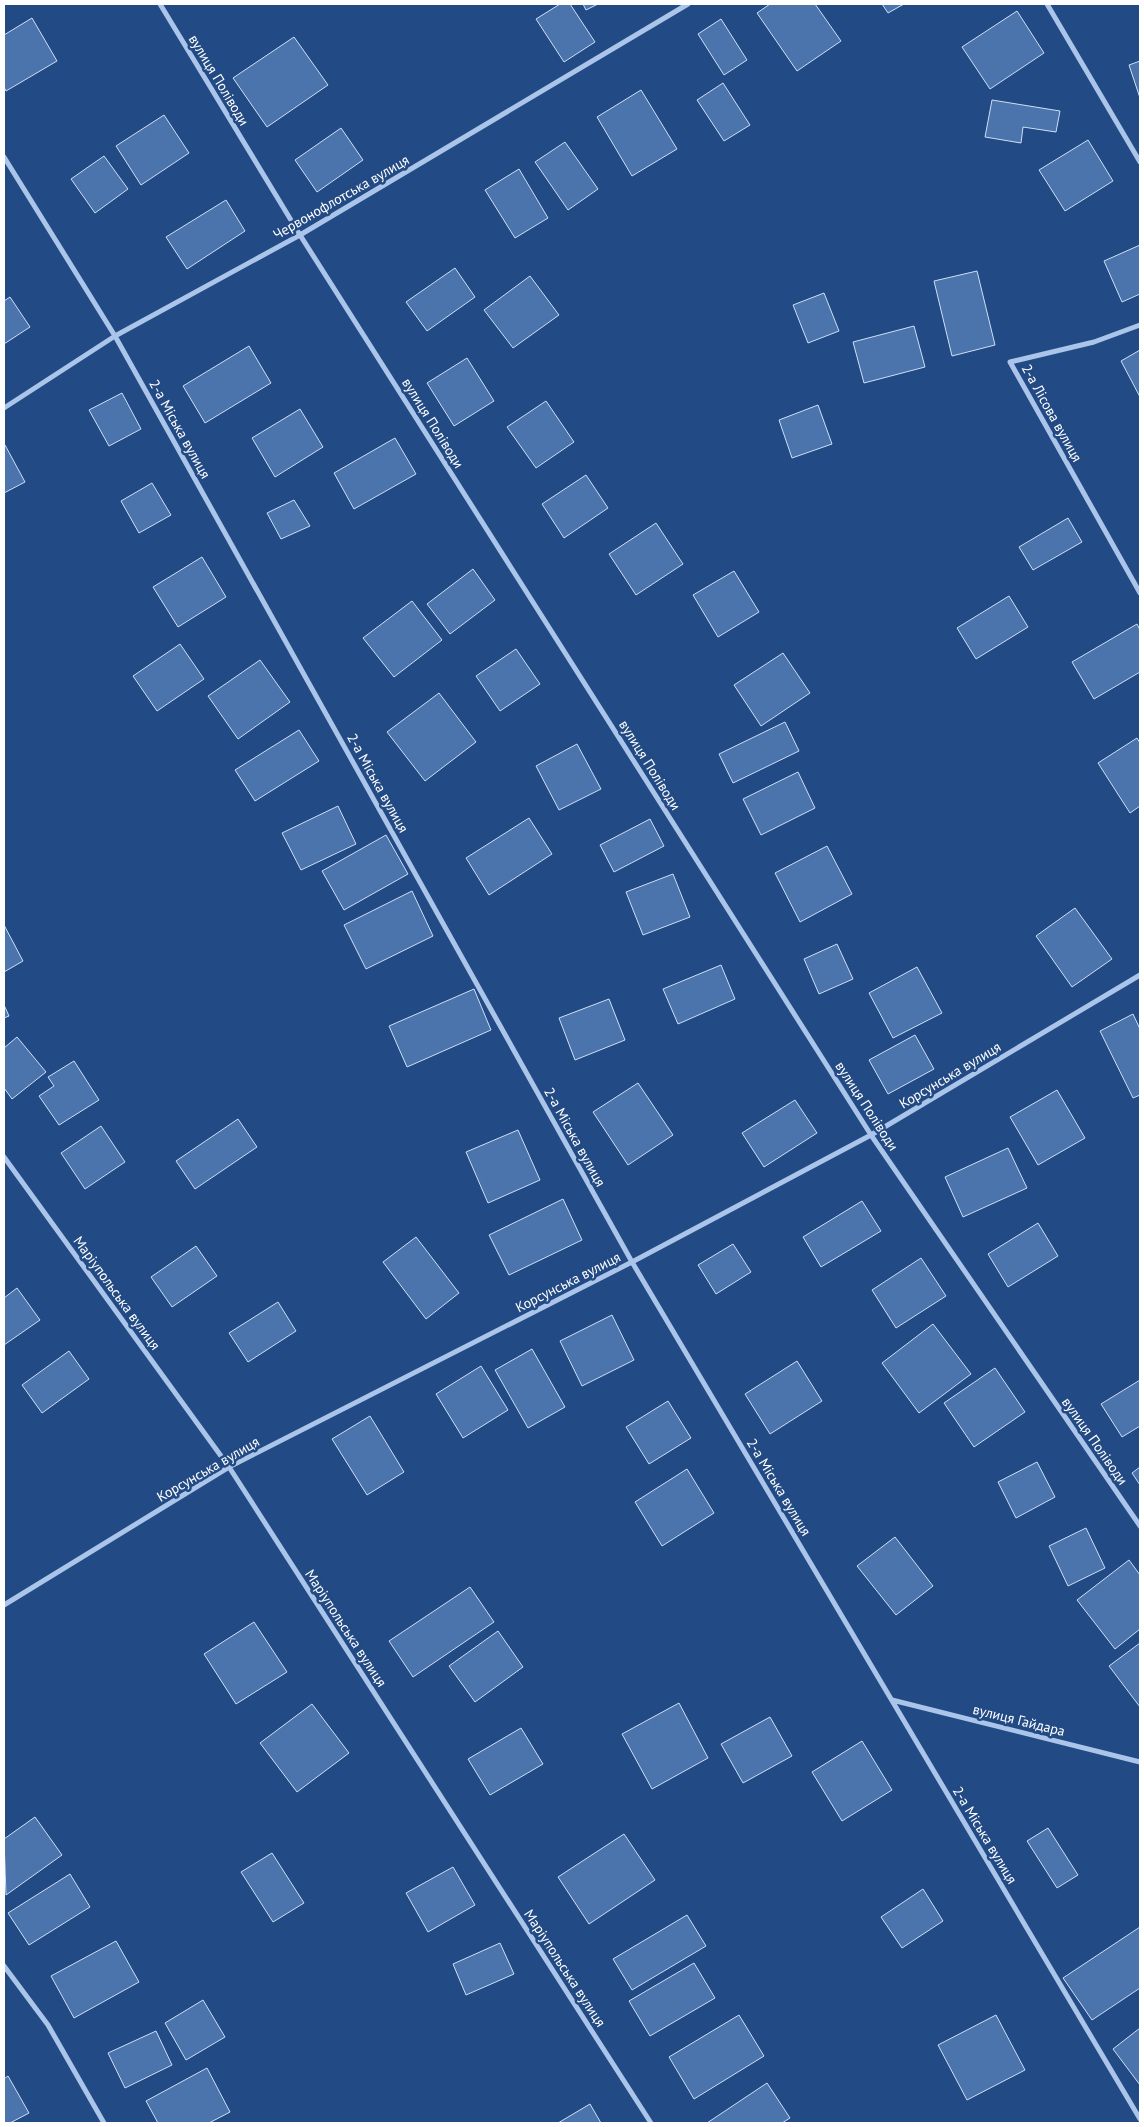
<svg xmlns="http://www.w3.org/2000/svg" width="1144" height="2127" viewBox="0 0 1144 2127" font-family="'PT Sans',sans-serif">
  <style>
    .building { fill: #4b73ac; stroke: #cedff7 }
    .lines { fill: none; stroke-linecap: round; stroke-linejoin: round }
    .minor { stroke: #aac5e9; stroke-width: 5 }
    .labels { text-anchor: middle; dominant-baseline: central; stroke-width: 5; stroke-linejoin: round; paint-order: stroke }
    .street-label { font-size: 14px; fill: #fff; stroke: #224a84 }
  </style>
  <rect width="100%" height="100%" fill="#224a84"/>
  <!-- building -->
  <path class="building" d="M560,4H570L595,42L564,62L536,19Z
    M583,4H598L586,10Z
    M770,4H815L841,41L797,71L757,13Z
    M882,4H904L888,13Z
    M1017,11L1044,53L990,89L962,47Z
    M32,18L57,61L6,91L4,87V35Z
    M721,19L747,60L724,75L698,34Z
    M294,37L328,85L267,127L233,78Z
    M1140,61V98L1129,65Z
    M723,83L750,125L724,141L697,100Z
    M641,90L677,149L632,176L597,117Z
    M992,100L1060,111L1056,132L1023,127L1021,143L985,137Z
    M164,115L189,153L141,185L116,146Z
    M341,128L363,160L317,192L295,160Z
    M1088,140L1113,181L1065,211L1039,170Z
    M565,142L598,189L568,210L535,162Z
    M104,156L128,189L95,213L71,179Z
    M519,169L548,218L515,238L485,190Z
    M226,200L245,231L187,269L166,237Z
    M1140,245V294L1122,302L1104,261Z
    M455,268L475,297L427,331L406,302Z
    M977,271L995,345L952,356L934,281Z
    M530,276L559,315L513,348L484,310Z
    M824,293L839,331L808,343L793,305Z
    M10,297L30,327L4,344V301Z
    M914,326L925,367L864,383L853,342Z
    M249,346L271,383L205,423L183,386Z
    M1140,350V397L1121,361Z
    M467,358L494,401L454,426L427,383Z
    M122,393L141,429L109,446L89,410Z
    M546,401L574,442L536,468L507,427Z
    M818,405L832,444L792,458L779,420Z
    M300,409L323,447L275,477L252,438Z
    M395,438L416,474L354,509L334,473Z
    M5,445L25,482L4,493V446Z
    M586,475L608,508L564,538L542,504Z
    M152,483L171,515L139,533L121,501Z
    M294,500L310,526L281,539L267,513Z
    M1068,518L1082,542L1033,570L1019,547Z
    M656,523L683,564L636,595L609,554Z
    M202,557L226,597L178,627L153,587Z
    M473,569L495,600L450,634L427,604Z
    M734,571L759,612L718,637L693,595Z
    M1009,596L1028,627L976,659L957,628Z
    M412,601L442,640L394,677L363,638Z
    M1137,624L1140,630V672L1094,699L1072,662Z
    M180,644L204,679L157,711L133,676Z
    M516,649L540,684L500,711L476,676Z
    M783,653L810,693L761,726L734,685Z
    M260,660L290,702L238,739L208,696Z
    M439,693L476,742L425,781L387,732Z
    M785,722L799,751L733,783L719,754Z
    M299,730L319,761L255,801L235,770Z
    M1137,738L1140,743V806L1130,813L1098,763Z
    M577,744L601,789L559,810L536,766Z
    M798,772L815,808L761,835L743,799Z
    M338,806L356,844L301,870L282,833Z
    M529,818L552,854L489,895L466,858Z
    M650,819L664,846L614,872L600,845Z
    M386,835L408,874L344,910L322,871Z
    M827,846L852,894L800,922L775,873Z
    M673,874L690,917L643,935L626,892Z
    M412,891L433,936L366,969L344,925Z
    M1075,908L1112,959L1072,987L1036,936Z
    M4,925L23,961L4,972Z
    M837,944L853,979L819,994L804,959Z
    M721,965L735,999L678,1024L663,989Z
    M917,967L942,1013L893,1038L869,993Z
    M474,989L491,1030L407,1067L389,1026Z
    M609,999L625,1040L575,1060L559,1018Z
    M4,1005L9,1016L4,1018Z
    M1133,1014L1140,1029V1095L1133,1098L1100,1031Z
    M915,1035L934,1069L888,1094L869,1060Z
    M17,1037L46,1072L12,1099L4,1088V1048Z
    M74,1061L99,1100L59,1125L39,1096L54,1086L48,1077Z
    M638,1083L673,1135L628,1165L593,1112Z
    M1057,1090L1085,1138L1038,1165L1010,1117Z
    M795,1100L817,1133L764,1167L742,1133Z
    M238,1119L257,1147L195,1189L176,1161Z
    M101,1126L125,1162L85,1189L61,1153Z
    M518,1130L540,1180L488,1203L466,1152Z
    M1008,1148L1027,1188L963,1217L945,1177Z
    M563,1199L582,1240L509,1275L489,1235Z
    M862,1201L881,1231L821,1267L803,1237Z
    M1038,1223L1058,1256L1008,1287L988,1254Z
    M416,1237L459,1293L426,1319L383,1262Z
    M733,1244L751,1272L716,1294L698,1265Z
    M196,1246L217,1276L172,1307L151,1277Z
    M921,1258L946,1296L896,1328L872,1290Z
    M17,1288L40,1320L4,1345V1298Z
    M278,1302L296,1331L248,1362L229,1333Z
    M612,1315L634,1360L582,1386L560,1341Z
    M933,1324L971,1374L919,1413L882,1363Z
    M532,1349L565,1407L528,1428L495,1370Z
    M69,1351L89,1379L42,1413L22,1385Z
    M797,1361L822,1401L770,1434L745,1394Z
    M481,1366L508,1410L463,1438L436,1394Z
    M995,1368L1025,1412L974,1447L944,1403Z
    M1140,1380V1426L1122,1437L1101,1404Z
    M668,1401L691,1438L649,1464L626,1427Z
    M370,1416L404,1472L367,1495L332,1439Z
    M1037,1462L1055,1497L1016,1518L998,1482Z
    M1140,1467V1485L1132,1473Z
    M687,1469L714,1513L662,1546L635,1502Z
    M1086,1528L1105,1568L1068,1586L1049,1546Z
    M895,1537L933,1586L896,1615L857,1566Z
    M1129,1560L1140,1575V1629L1115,1649L1077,1600Z
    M470,1587L494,1622L413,1677L389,1641Z
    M254,1622L287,1672L236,1704L204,1654Z
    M498,1631L523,1667L475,1702L449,1666Z
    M1140,1643V1707L1109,1666Z
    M679,1703L708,1758L652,1789L622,1734Z
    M312,1704L349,1753L297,1792L260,1743Z
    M770,1717L792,1756L743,1783L721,1744Z
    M521,1728L543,1764L490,1795L468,1759Z
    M862,1741L892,1790L842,1821L812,1772Z
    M35,1817L62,1855L6,1895L4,1839Z
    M1048,1828L1078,1875L1057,1888L1027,1841Z
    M624,1834L655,1880L589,1924L558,1877Z
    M272,1853L304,1903L273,1922L241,1872Z
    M453,1867L475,1905L428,1932L406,1893Z
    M70,1874L90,1907L29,1945L8,1913Z
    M923,1889L943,1921L902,1948L881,1917Z
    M687,1915L706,1946L632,1990L613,1959Z
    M1140,1927V1988L1092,2020L1063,1978Z
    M116,1941L139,1982L74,2018L51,1976Z
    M500,1943L514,1974L466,1995L453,1964Z
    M694,1963L715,1998L650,2036L629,2001Z
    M203,2000L225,2037L186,2060L165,2023Z
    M739,2015L764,2056L694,2099L669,2057Z
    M996,2015L1025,2070L967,2100L938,2045Z
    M1140,2028V2085L1113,2049Z
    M156,2031L172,2065L125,2088L108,2053Z
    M207,2068L230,2112L209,2123H158L146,2101Z
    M8,2076L29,2113L10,2123H4V2079Z
    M767,2083L790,2118L782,2123H707Z
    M590,2104L601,2123H558Z"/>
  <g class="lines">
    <!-- minor -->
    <path class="minor" d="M160,4L300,235L871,1135L1140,1526
      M1047,4L1140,162
      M4,157L115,336L632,1262L1140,2119
      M1140,325L1094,342L1010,362L1140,593
      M4,408L115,336L300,235L688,4
      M4,1157L229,1467L651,2123
      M4,1605L229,1467L632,1262L871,1135L1140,975
      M892,1700L1140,1762
      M4,1966L48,2025L104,2123"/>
  </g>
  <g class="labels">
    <!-- street labels -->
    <g class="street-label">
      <text transform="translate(219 80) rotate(59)">вулиця Поліводи</text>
      <text transform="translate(341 197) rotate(-30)">Червонофлотська вулиця</text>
      <text transform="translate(1052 413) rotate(61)">2-а Лісова вулиця</text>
      <text transform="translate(433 423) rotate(58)">вулиця Поліводи</text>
      <text transform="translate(180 429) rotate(61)">2-а Міська вулиця</text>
      <text transform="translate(650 765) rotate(58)">вулиця Поліводи</text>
      <text transform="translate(378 783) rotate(61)">2-а Міська вулиця</text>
      <text transform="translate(950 1075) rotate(-31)">Корсунська вулиця</text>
      <text transform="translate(867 1106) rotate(57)">вулиця Поліводи</text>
      <text transform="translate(575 1137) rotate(61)">2-а Міська вулиця</text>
      <text transform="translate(568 1282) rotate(-27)">Корсунська вулиця</text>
      <text transform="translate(117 1293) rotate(54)">Маріупольська вулиця</text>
      <text transform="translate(1095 1441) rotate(55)">вулиця Поліводи</text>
      <text transform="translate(208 1469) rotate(-30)">Корсунська вулиця</text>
      <text transform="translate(779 1487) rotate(59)">2-а Міська вулиця</text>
      <text transform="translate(346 1628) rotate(57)">Маріупольська вулиця</text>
      <text transform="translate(1019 1720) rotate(14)">вулиця Гайдара</text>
      <text transform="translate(985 1835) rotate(59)">2-а Міська вулиця</text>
      <text transform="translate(565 1968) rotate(57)">Маріупольська вулиця</text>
    </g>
  </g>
  <!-- border -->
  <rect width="1144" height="2127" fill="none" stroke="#ffffff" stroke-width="10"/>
</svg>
